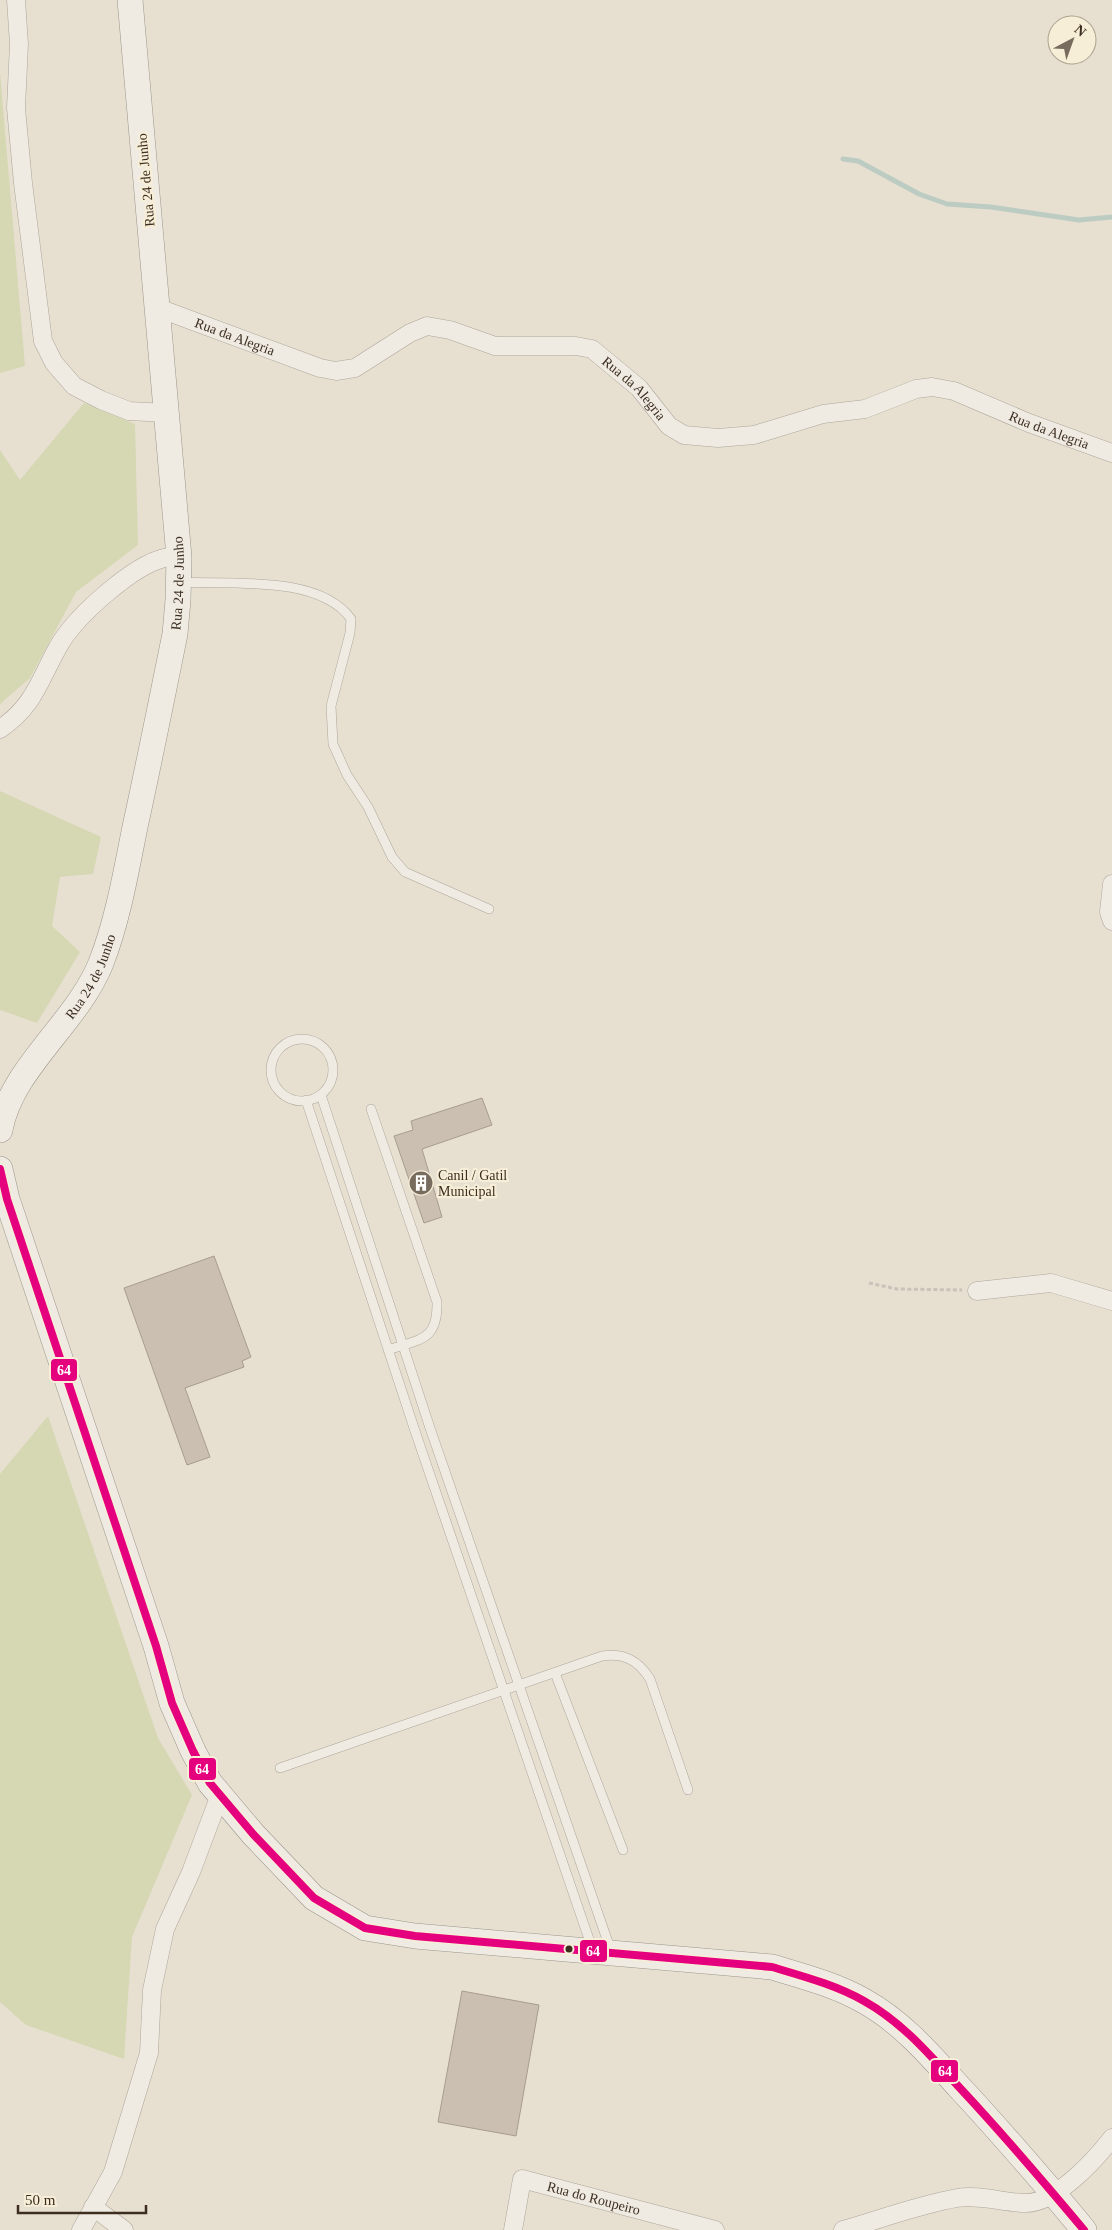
<svg xmlns="http://www.w3.org/2000/svg" width="1112" height="2230" viewBox="0 0 1112 2230" font-family="'Times New Roman',serif">
  <style>
    .green { fill: #d6d7b3 }
    .lines { fill: none; stroke-linecap: round; stroke-linejoin: round }
    .stream { stroke: #bcccc2; stroke-width: 5 }
    .building { fill: #cbbfb2; stroke: #a89c90 }
    .lane-casing { stroke: #ada599; stroke-width: 10 }
    .street-casing { stroke: #ada599; stroke-width: 19 }
    .secondary-casing { stroke: #9c958a; stroke-width: 26 }
    .path { stroke: #c8c2b9; stroke-width: 3; stroke-dasharray: 4 2.5; stroke-linecap: butt }
    .lane { stroke: #efebe3; stroke-width: 9 }
    .street { stroke: #efebe3; stroke-width: 18 }
    .secondary { stroke: #efebe3; stroke-width: 25 }
    .bus-1-casing { stroke: #f7eed8; stroke-width: 11 }
    .bus-1 { stroke: #e5007d; stroke-width: 8 }
    .bus-dot { fill: #3d2e20; stroke: #f7eed8; stroke-width: 2 }
    .labels { text-anchor: middle; dominant-baseline: central; stroke-width: 4.5; stroke-linejoin: round; paint-order: stroke }
    .street-label { font-size: 14px; fill: #3d2e20; stroke: #f7eed8 }
    .poi-label { font-size: 14px; fill: #3d2e20; stroke: #f7eed8; text-anchor: start }
    .line-badge { stroke: #f7eed8; stroke-width: 2 }
    .badge-label { font-size: 14px; text-anchor: middle; font-weight: bold; fill: #fff }
  </style>
  <rect width="100%" height="100%" fill="#e7e0d1"/>
  <!-- green -->
  <path class="green" d="M0,72L25,366L0,373Z
    M84,403L135,424L138,545L76,592L30,678L0,704V450L20,480Z
    M0,791L101,837L93,874L60,877L52,926L80,952L37,1023L0,1010Z
    M48,1416L158,1738L192,1795L132,1937L124,2059L26,2025L0,2002V1474Z"/>
  <g class="lines">
    <!-- stream -->
    <path class="stream" d="M843,159L858,161L919,194L947,204L991,207L1079,220L1112,217"/>
  </g>
  <!-- building -->
  <path class="building" d="M482,1098L492,1125L422,1149L442,1217L424,1223L394,1136L413,1130L411,1121Z
    M214,1256L251,1357L242,1361L244,1367L185,1388L210,1457L187,1465L124,1288Z
    M462,1991L539,2005L516,2136L438,2122Z"/>
  <g class="lines">
    <defs>
      <path id="lane" d="M179,582C228,585 319,574 351,619L350,633L331,706L333,744L347,775L368,807L392,857L405,872L489,909
        M271 1070a31 31 0 1 1 62 0a31 31 0 1 1-62 0Z
        M321,1095L430,1428L611,1951
        M306,1100L415,1431L592,1948
        M371,1109L437,1302C438,1341 420,1339 388,1350
        M555,1673L623,1850
        M280,1768L602,1656C624,1653 638,1660 650,1679L688,1790"/>
      <g id="street">
        <path d="M16,0L19,44L16,108L23,183L43,341L54,363L74,386L101,400L129,411L167,413"/>
        <path id="s1" d="M158,308L320,368L336,371L355,368L410,333L427,326L450,330L495,346H576L592,349L639,388L669,426L684,435L718,438L754,435L823,414L865,409L916,389L932,387L954,391L1029,423L1112,453"/>
        <path d="M0,729C36,705 40,677 61,642C78,615 132,566 164,558C168,557 174,557 179,557"/>
        <path d="M1112,884L1109,912L1112,921"/>
        <path d="M977,1291L1051,1283L1112,1301"/>
        <path d="M93,2207L124,2230"/>
        <path d="M81,2230L113,2172L149,2053L152,1990L165,1929L191,1872L220,1795"/>
        <path id="s2" d="M513,2230L522,2179L715,2230"/>
        <path d="M843,2230C881,2219 918,2205 957,2198C978,2194 1005,2203 1026,2203C1056,2203 1095,2160 1112,2138"/>
      </g>
      <g id="secondary">
        <path id="s3" d="M0,1130C11,1068 77,1023 101,963C118,919 126,872 135,827C149,763 162,698 175,634L178,600L179,557L130,0"/>
        <path d="M0,1169L7,1199L156,1646L172,1703L193,1751L210,1783L253,1834L314,1898L365,1928L415,1936L772,1967C802,1976 836,1985 864,2001C902,2022 930,2055 959,2087C1002,2133 1043,2181 1084,2230"/>
      </g>
    </defs>
    <!-- lane casing -->
    <use href="#lane" class="lane-casing"/>
    <!-- street casing -->
    <use href="#street" class="street-casing"/>
    <!-- secondary casing -->
    <use href="#secondary" class="secondary-casing"/>
    <!-- path -->
    <path class="path" d="M869,1283L897,1289L962,1290"/>
    <!-- lane -->
    <use href="#lane" class="lane"/>
    <!-- street -->
    <use href="#street" class="street"/>
    <!-- secondary -->
    <use href="#secondary" class="secondary"/>
    <defs>
      <path id="bus-1" d="M0,1169L7,1199L156,1646L172,1703L193,1751L210,1783L253,1834L314,1898L365,1928L415,1936L772,1967C802,1976 836,1985 864,2001C902,2022 930,2055 959,2087C1002,2133 1043,2181 1084,2230"/>
    </defs>
    <!-- bus-1 casing -->
    <use href="#bus-1" class="bus-1-casing"/>
    <!-- bus-1 -->
    <use href="#bus-1" class="bus-1"/>
  </g>
  <!-- icons -->
  <defs>
    <symbol id="building-disc" viewBox="-11 -11 22 22"><circle r="9.5" fill="#786c5e" stroke="#f7eed8"/><path d="M-4-6H4V6H1V3H-1V6H-4ZM-2.5-4.3h1.7v1.8h-1.7ZM.8-4.3h1.7v1.8H.8ZM-2.5-1h1.7V.8h-1.7ZM.8-1h1.7V.8H.8Z" fill="#fff"/></symbol>
  </defs>
  <g fill-rule="evenodd">
    <use href="#building-disc" x="407" y="1169" width="28" height="28"/>
  </g>
  <!-- markers -->
  <circle class="bus-dot" cx="569" cy="1949" r="4.5"/>
  <g class="labels">
    <!-- street labels -->
    <g class="street-label">
      <text transform="translate(146 180) rotate(-95)">Rua 24 de Junho</text>
      <text stroke="none"><textPath href="#s1" startOffset="82">Rua da Alegria</textPath></text>
      <text stroke="none"><textPath href="#s1" startOffset="518">Rua da Alegria</textPath></text>
      <text stroke="none"><textPath href="#s1" startOffset="968">Rua da Alegria</textPath></text>
      <text stroke="none"><textPath href="#s3" startOffset="585">Rua 24 de Junho</textPath></text>
      <text stroke="none"><textPath href="#s3" startOffset="180">Rua 24 de Junho</textPath></text>
      <text stroke="none"><textPath href="#s2" startOffset="126">Rua do Roupeiro</textPath></text>
    </g>
    <!-- poi labels -->
    <g class="poi-label">
      <text x="438" y="1175">Canil / Gatil<tspan x="438" dy="16">Municipal</tspan></text>
    </g>
  </g>
  <g class="line-badge">
    <rect x="50" y="1358" width="28" height="24" rx="5" fill="#e5007d"/>
    <rect x="188" y="1757" width="29" height="24" rx="5" fill="#e5007d"/>
    <rect x="579" y="1939" width="29" height="24" rx="5" fill="#e5007d"/>
    <rect x="930" y="2059" width="29" height="24" rx="5" fill="#e5007d"/>
  </g>
  <g class="badge-label">
    <text x="64" y="1375">64</text>
    <text x="202" y="1774">64</text>
    <text x="593" y="1956">64</text>
    <text x="945" y="2076">64</text>
  </g>
  <!-- north arrow -->
  <g transform="translate(1072 40) rotate(41)"><circle r="24" fill="#f7eed8" stroke="#ada18e"/>
  <path d="M0-4L9 19L0 12L-9 19Z" fill="#786c5e"/>
  <text y="-8" font-size="14" font-weight="bold" text-anchor="middle" fill="#3d2e20">N</text>
  </g>
  <!-- scale -->
  <path d="M18 2205v8h128v-8" fill="none" stroke="#3d2e20" stroke-width="2.5"/>
  <text x="25" y="2205" font-size="15" fill="#3d2e20" stroke="#f7eed8" stroke-width="4" paint-order="stroke">50 m</text>
</svg>
